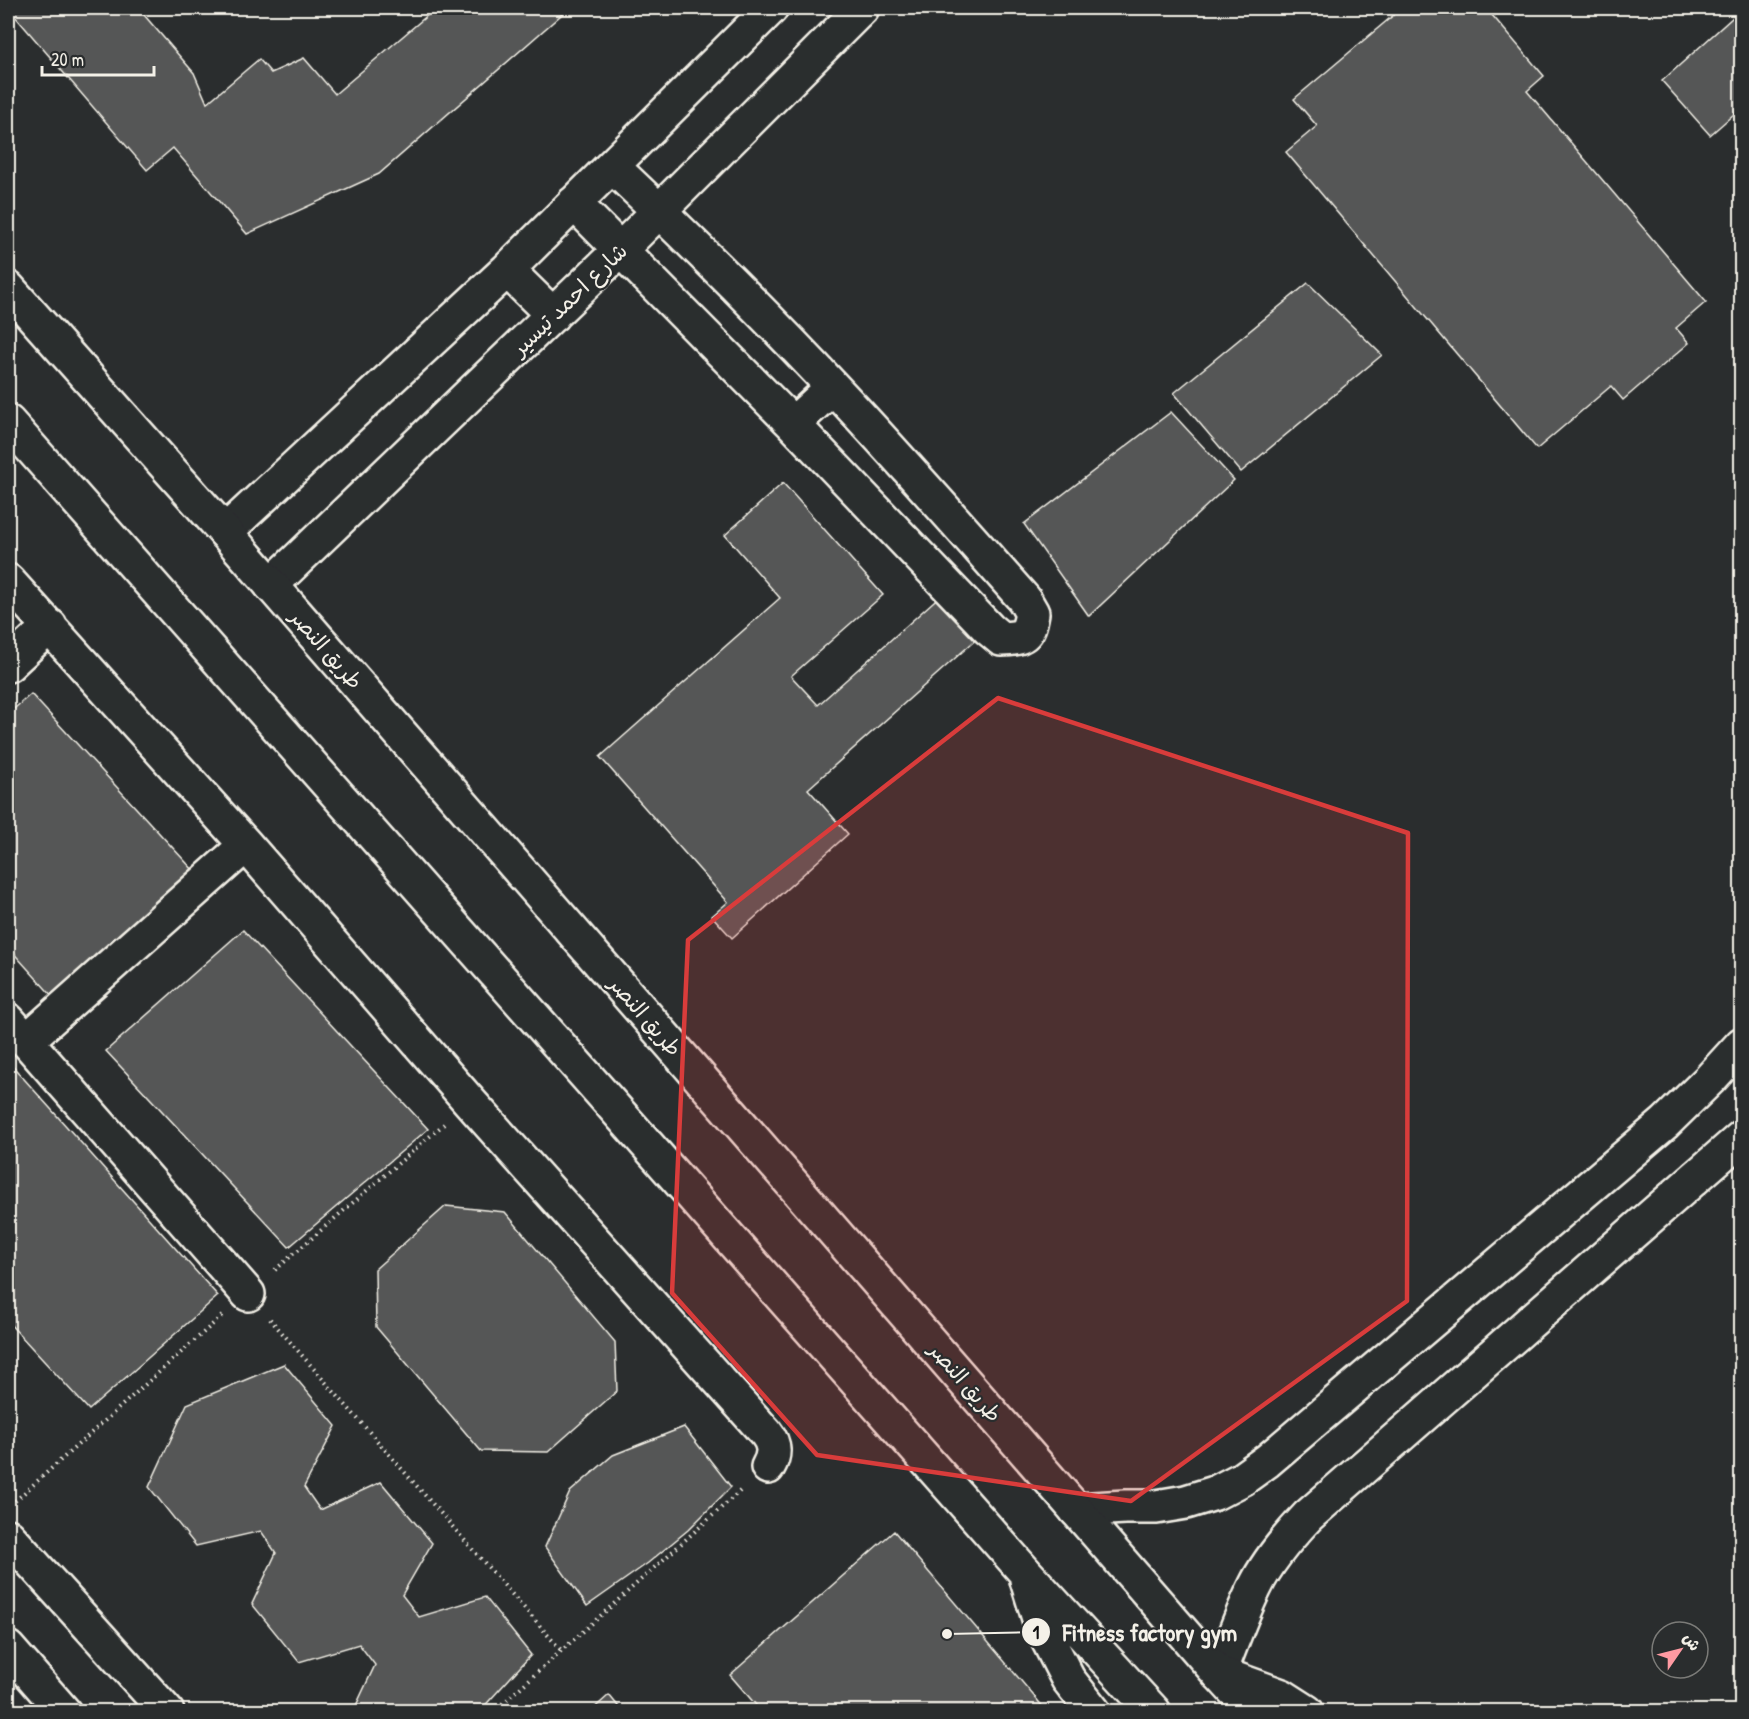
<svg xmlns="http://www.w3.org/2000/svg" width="1749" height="1719" viewBox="0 0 1749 1719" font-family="'Patrick Hand','Playpen Sans Arabic',sans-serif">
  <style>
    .building { fill: #555756; stroke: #f4f1e8; stroke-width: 1.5 }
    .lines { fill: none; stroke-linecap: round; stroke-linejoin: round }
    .minor-casing { stroke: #f4f1e8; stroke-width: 38 }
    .highway-casing { stroke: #f4f1e8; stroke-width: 38 }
    .path { stroke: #f4f1e8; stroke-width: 4; stroke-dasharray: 1.5 4.5; stroke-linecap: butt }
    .minor { stroke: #2a2d2e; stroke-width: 33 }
    .highway { stroke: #2a2d2e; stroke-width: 33 }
    .marked { fill: #d93c3b; fill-opacity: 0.2; stroke: #d93c3b; stroke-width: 4.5; stroke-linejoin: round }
    .labels { text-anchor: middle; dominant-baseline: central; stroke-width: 4.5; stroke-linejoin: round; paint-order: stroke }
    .street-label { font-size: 22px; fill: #f4f1e8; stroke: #2a2d2e }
    .leader { fill: none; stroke: #f4f1e8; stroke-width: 2 }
    .callout-dot { fill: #f4f1e8; stroke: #2a2d2e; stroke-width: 2 }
    .mark-label { font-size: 18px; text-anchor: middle; font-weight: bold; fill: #111 }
    .callout-label { font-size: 24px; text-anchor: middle; font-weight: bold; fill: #f4f1e8; stroke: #2a2d2e; stroke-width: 4.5; stroke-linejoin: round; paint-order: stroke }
  </style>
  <rect width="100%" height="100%" fill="#2a2d2e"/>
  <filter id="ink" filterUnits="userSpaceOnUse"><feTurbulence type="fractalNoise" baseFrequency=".0167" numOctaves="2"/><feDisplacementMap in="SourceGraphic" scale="12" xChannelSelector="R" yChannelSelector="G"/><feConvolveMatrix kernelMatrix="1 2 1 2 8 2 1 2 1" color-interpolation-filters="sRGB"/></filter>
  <g filter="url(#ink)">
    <!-- building -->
    <path class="building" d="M8,8H138L194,73L207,103L259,59L271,73L304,58L335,94L436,8H569L379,174L247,234L173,148L147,170Z
      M1402,8H1427L1430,10L1433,8H1486L1544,76L1527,91L1706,302L1676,328L1689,343L1623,400L1611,386L1537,449L1286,152L1317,126L1294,99Z
      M1742,9V107L1710,135L1662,81Z
      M1308,283L1382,355L1241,472L1174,393Z
      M1171,412L1234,480L1089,616L1024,524Z
      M783,483L883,595L791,676L818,705L943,593L980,636L808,789L848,834L732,938L712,916L728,902L600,757L780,598L725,535Z
      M31,694L195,872L54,998L8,947V714Z
      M243,930L428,1129L289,1247L106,1051Z
      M8,1061L218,1296L89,1410L8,1322Z
      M446,1206L505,1212L615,1342L617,1391L548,1452L481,1451L376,1327L375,1269Z
      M284,1364L336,1426L304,1487L320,1510L381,1482L432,1543L402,1595L419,1617L485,1597L531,1655L479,1712H353L375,1665L359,1644L299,1662L252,1604L276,1553L261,1531L196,1546L149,1487L187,1404Z
      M684,1427L731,1487L688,1530L648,1563L587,1606L545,1547L570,1492L613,1455Z
      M894,1531L1044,1708L1040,1712H762L730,1675Z
      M609,1695L623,1712H590Z"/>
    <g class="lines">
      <defs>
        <path id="minor" d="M574,203L793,424L989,629L1001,639C1024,638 1028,636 1032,613L1024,599C961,528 899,457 834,388C763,312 688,238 612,166
          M507,270L553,315
          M793,424L833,387
          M225,532L507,270L771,8
          M8,581L246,845L470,1102L766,1433C775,1444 775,1455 768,1467
          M271,585L620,250L862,8
          M8,665L50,626
          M8,1020L248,1294
          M26,1041L246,845
          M1076,1510L1125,1507H1156L1186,1502L1215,1493L1242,1479L1267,1461L1665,1123L1710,1079L1742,1044
          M8,1536L167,1712
          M8,1648L64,1712
          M1219,1674C1231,1645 1241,1615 1255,1587C1268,1560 1288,1537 1308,1516L1742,1137"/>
        <path id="highway" d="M8,288L225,532L1219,1674L1254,1712
          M8,422L1025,1572L1154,1712
          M1027,1580L1042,1628L1068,1679L1094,1712
          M1224,1675L1282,1696L1307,1712"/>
      </defs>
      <!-- minor casing -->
      <use href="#minor" class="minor-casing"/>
      <!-- highway casing -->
      <use href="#highway" class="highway-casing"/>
      <!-- path -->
      <path class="path" d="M275,1270L444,1124
        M270,1319L561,1650
        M15,1501L222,1316
        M493,1712L741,1490"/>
      <!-- minor -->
      <use href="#minor" class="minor"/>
      <!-- highway -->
      <use href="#highway" class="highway"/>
    </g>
  </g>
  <!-- marked area -->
  <path class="marked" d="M998,698L1408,833L1407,1301L1131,1501L817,1455L672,1293L688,940Z"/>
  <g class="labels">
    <!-- street labels -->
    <g class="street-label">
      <text transform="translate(569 299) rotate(-44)">شارع احمد تيسير</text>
      <text transform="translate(327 649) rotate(49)">طريق النصر</text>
      <text transform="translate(646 1016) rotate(49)">طريق النصر</text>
      <text transform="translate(966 1382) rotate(49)">طريق النصر</text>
    </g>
  </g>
  <!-- callouts -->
  <path class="leader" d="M947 1634L1036 1632"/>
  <g class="callout-dot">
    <circle cx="947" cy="1634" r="6"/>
    <circle cx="1036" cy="1632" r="15"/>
  </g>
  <g class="mark-label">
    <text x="1036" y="1639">1</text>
  </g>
  <g class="callout-label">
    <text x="1150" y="1641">Fitness factory gym</text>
  </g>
  <!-- margin -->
  <rect width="1749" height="1719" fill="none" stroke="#2a2d2e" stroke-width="30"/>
  <rect x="15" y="15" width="1719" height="1689" fill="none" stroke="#f4f1e8" stroke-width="2" filter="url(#ink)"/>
  <!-- north arrow -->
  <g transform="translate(1680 1650) rotate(55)"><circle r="28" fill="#2a2d2e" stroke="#7b7b78" stroke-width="1.5"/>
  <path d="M0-4.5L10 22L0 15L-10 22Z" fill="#ff9aa2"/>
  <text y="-9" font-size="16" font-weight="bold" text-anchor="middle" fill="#f4f1e8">ش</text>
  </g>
  <!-- scale -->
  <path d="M42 66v9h112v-9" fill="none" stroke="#f4f1e8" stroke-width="3"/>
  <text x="51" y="66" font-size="18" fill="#f4f1e8" stroke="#2a2d2e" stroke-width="4.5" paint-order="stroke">20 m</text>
</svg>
